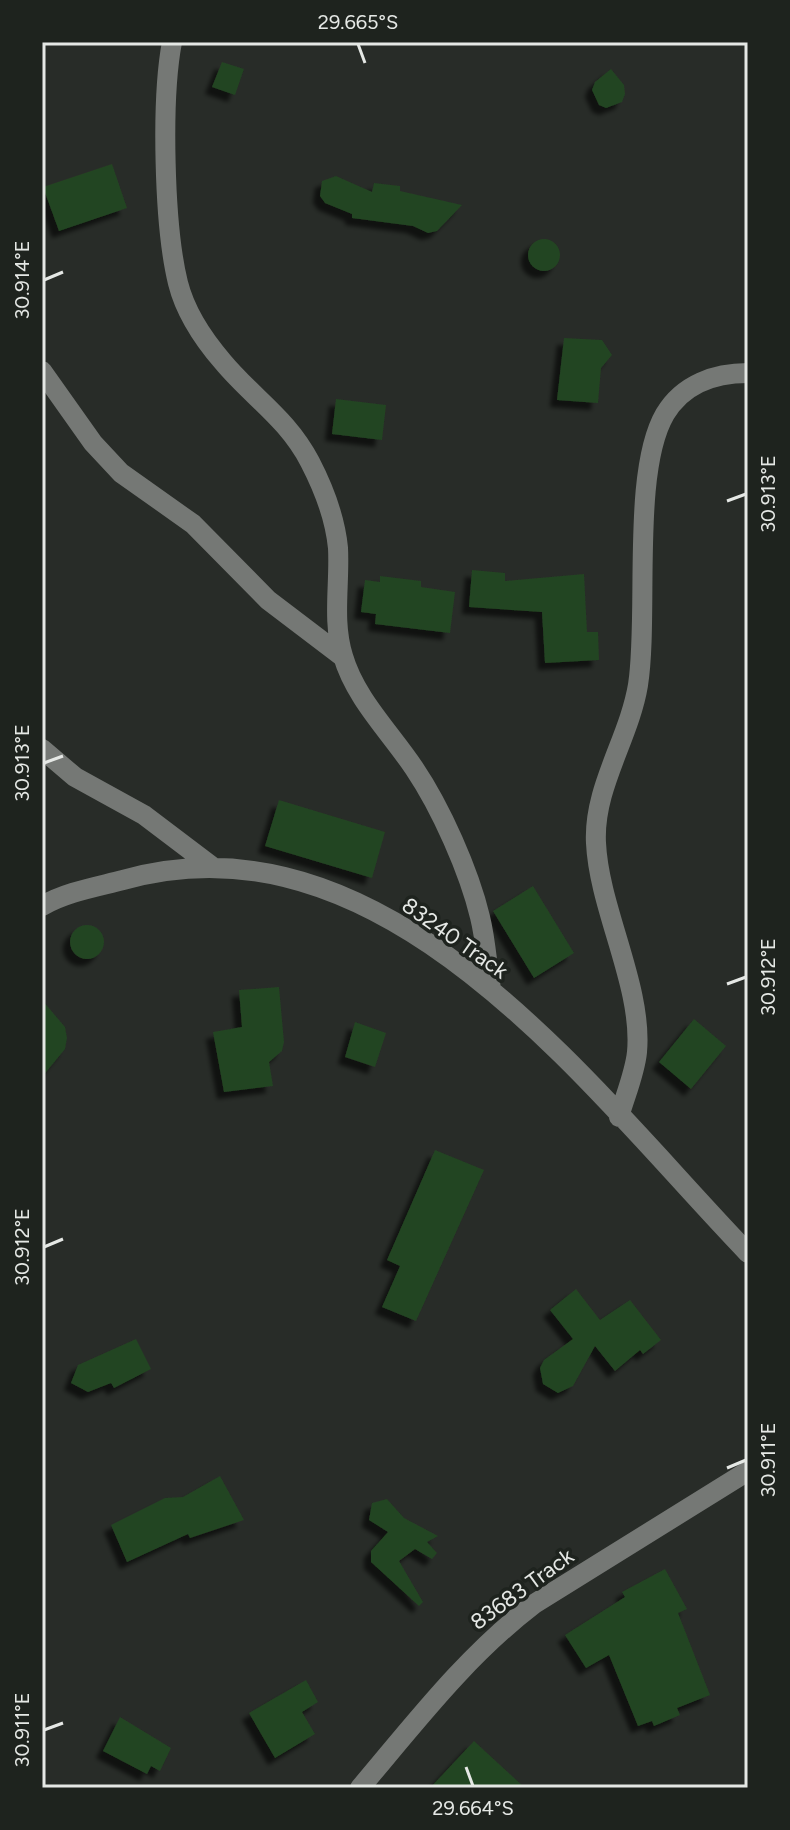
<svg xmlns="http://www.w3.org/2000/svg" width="790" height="1830" viewBox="0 0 790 1830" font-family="Figtree,sans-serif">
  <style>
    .building { fill: #234422; filter: url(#shadow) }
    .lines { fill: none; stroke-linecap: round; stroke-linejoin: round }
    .minor { stroke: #757875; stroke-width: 20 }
    .ticks { fill: none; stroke: #e5e8e5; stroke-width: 3 }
    .labels { text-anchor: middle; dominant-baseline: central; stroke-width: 7; stroke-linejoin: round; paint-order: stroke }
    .street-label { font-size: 22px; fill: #e5e8e5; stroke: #1e231e }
    .neatline { fill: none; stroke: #e5e8e5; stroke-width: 3 }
    .ticks-label { font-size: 20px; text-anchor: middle; fill: #e5e8e5 }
  </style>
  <defs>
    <filter id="shadow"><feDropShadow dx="-7" dy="7" stdDeviation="2" flood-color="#0009"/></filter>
  </defs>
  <rect width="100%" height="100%" fill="#282c28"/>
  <!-- building -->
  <path class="building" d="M222,62L244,69L235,95L212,87Z
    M611,69L624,85L625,94L622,102L606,108L599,105L592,90L595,82Z
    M112,164L127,208L59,231L43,187Z
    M336,176L372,192L374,183L400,186V191L462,205L437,231L428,233L413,226L352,218V214L325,203L320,196L322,181Z
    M528 255a16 16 0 1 1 32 0a16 16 0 1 1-32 0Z
    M564,338L602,340L612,355L601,368L598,403L557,400Z
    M336,399L386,405L382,440L332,434Z
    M472,570L505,573V581L584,574L587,632H598L599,660L545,663L542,612L469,607Z
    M380,576L421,581V587L455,592L450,633L375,624L376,614L361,612L365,580L380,582Z
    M279,800L385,832L372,878L265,846Z
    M533,886L574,953L534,978L493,911Z
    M70 942a17 17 0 1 1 34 0a17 17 0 1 1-34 0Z
    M279,987L284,1042L282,1051L269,1062L273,1086L224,1092L213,1032L242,1027L239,990Z
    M42,1000L65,1027L67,1038L65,1049L42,1077Z
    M694,1019L726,1046L691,1089L659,1062Z
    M355,1022L386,1033L375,1067L345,1057Z
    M435,1150L484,1170L416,1321L382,1307L400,1266L387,1260Z
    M576,1289L600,1320L630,1300L661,1340L643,1354L640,1350L615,1371L595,1346L573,1386L558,1393L543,1384L540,1368L544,1360L573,1339L550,1310Z
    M136,1339L151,1369L114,1388L111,1383L88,1392L71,1383L78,1365Z
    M220,1476L244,1520L190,1538L188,1534L127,1562L111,1525L165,1498L183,1497Z
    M387,1499L404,1518L438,1536L427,1542L437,1553L432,1559L415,1549L399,1561L423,1602L419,1606L371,1562V1551L388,1532L369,1520L372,1503Z
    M665,1569L687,1609L678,1613L710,1695L677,1708L680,1715L654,1726L652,1721L638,1726L609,1655L586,1668L565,1635L625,1597L622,1592Z
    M306,1680L318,1702L302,1712L315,1734L275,1758L249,1713Z
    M120,1717L171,1748L160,1771L151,1766L147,1774L103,1751Z
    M474,1741L525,1788H430Z"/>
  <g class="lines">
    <!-- minor -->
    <path class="minor" d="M172,42C161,100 164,226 178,283C185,311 204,340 223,362C253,398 287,418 310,462C324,489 335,517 338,548C340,584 332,621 343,656C355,698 390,732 414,768C441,808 469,871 480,917C486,941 487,966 491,989
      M42,371L93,443L121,473L193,524L268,600L343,657
      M42,749L75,777L144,815L214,868
      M42,906C66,892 96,887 123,880C386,806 589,1088 748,1253
      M619,1117C625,1096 635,1073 637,1052C643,987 599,909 596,843C593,788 629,739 638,685C649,615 631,472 665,414C683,384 715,373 748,373
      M360,1788C415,1723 466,1656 534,1604L748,1471"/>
  </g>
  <!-- ticks -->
  <path class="ticks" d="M358,44L365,63M44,280L63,272M727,501L746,494M44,763L63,756M727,984L746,977M44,1247L63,1239M727,1468L746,1460M44,1730L63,1723M466,1767L473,1786"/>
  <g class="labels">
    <!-- street labels -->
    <g class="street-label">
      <text transform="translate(455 938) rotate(35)">83240 Track</text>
      <text transform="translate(522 1589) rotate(-36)">83683 Track</text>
    </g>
  </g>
  <!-- border -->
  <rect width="790" height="1830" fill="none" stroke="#1e231e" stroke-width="88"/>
  <rect x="44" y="44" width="702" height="1742" class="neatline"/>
  <g class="ticks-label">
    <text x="358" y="29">29.665°S</text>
    <text transform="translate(22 280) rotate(-90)" y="7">30.914°E</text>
    <text transform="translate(768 494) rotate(-90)" y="7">30.913°E</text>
    <text transform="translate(22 763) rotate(-90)" y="7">30.913°E</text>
    <text transform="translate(768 977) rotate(-90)" y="7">30.912°E</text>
    <text transform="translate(22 1247) rotate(-90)" y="7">30.912°E</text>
    <text transform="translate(768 1460) rotate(-90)" y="7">30.911°E</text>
    <text transform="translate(22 1730) rotate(-90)" y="7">30.911°E</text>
    <text x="473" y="1815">29.664°S</text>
  </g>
</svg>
